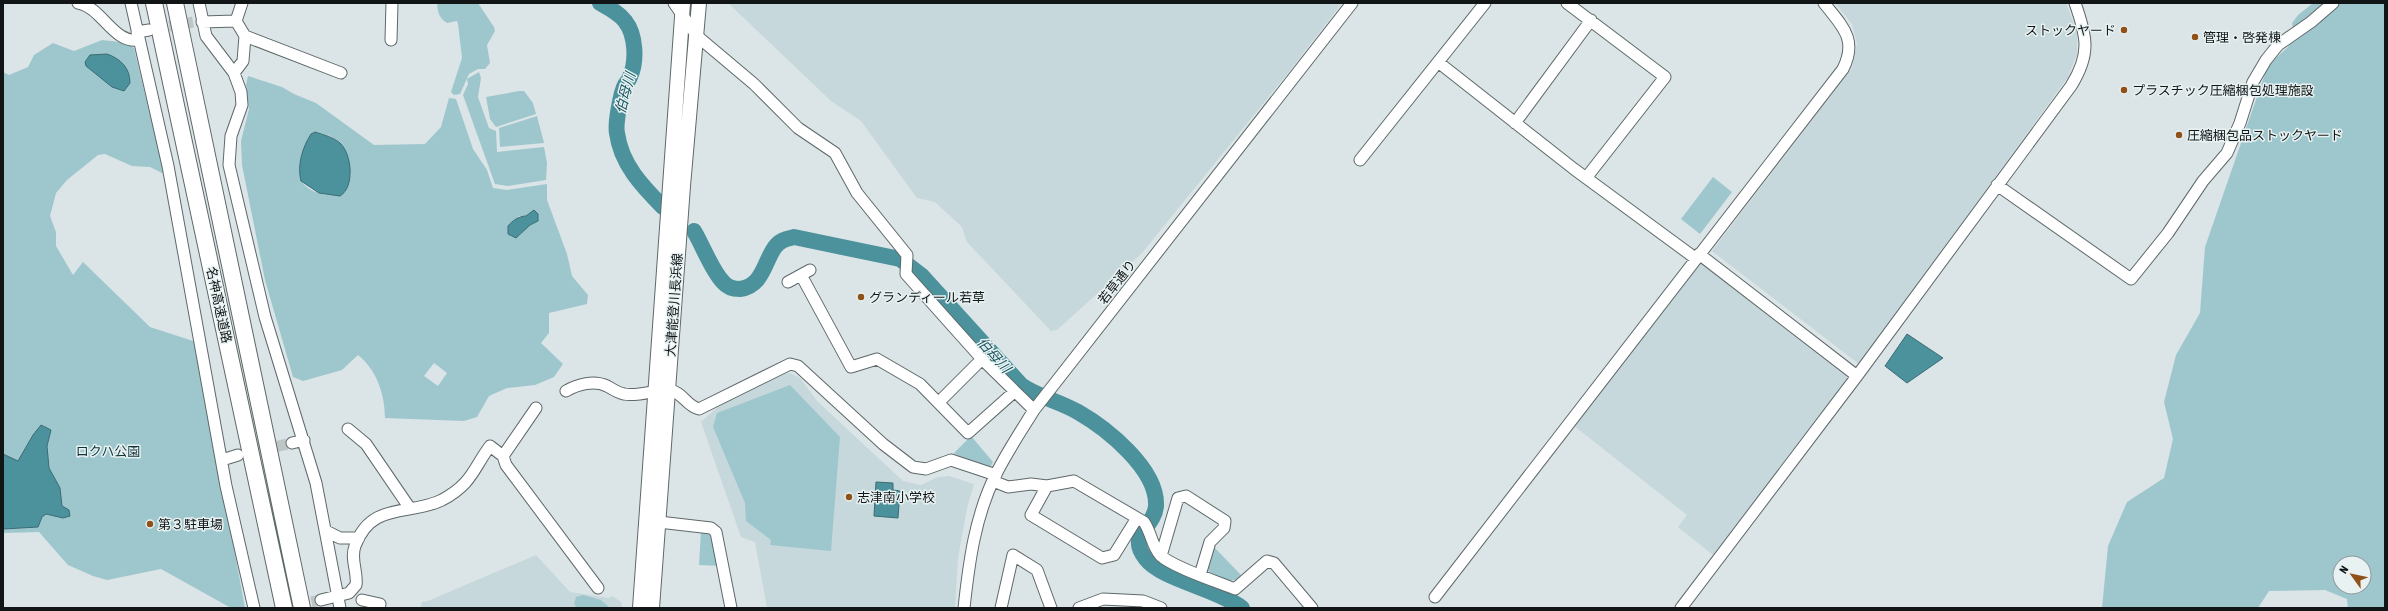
<svg xmlns="http://www.w3.org/2000/svg" width="2388" height="611" viewBox="0 0 2388 611" font-family="'Asap Condensed','Noto Sans JP',sans-serif">
  <style>
    .built { fill: #c6d8db }
    .green { fill: #9ec7cd; fill-rule: evenodd }
    .water { fill: #4c929c; stroke: #3b6c74 }
    .lines { fill: none; stroke-linecap: round; stroke-linejoin: round }
    .river { stroke: #4c929c; stroke-width: 16 }
    .minor-tunnel { stroke: #bdc5c7; stroke-width: 11; stroke-dasharray: 11 5.5; stroke-linecap: butt }
    .minor-casing { stroke: #5f6869; stroke-width: 13 }
    .major-casing { stroke: #5f6869; stroke-width: 16 }
    .highway-casing { stroke: #5f6869; stroke-width: 18 }
    .minor { stroke: #fff; stroke-width: 11 }
    .major { stroke: #fff; stroke-width: 14 }
    .highway { stroke: #fff; stroke-width: 16 }
    .poi-dot { fill: #8f5117; stroke: #e8f2f3; stroke-width: 1.5 }
    .labels { text-anchor: middle; dominant-baseline: central; stroke-width: 3; stroke-linejoin: round; paint-order: stroke }
    .poi-label { font-size: 13px; fill: #121515; stroke: #e8f2f3; text-anchor: start }
    .street-label { font-size: 13px; fill: #121515; stroke: #e8f2f3 }
    .park-label { font-size: 13px; fill: #0e3237; stroke: #e8f2f3 }
    .water-label { font-size: 14px; font-style: italic; fill: #19555d; stroke: #e8f2f3 }
  </style>
  <rect width="100%" height="100%" fill="#dbe4e6"/>
  <!-- built -->
  <path class="built" d="M728,3H1342L1284,78L1142,253L1057,330L1051,331L967,242L962,227L935,202L917,198L861,121L831,101Z
    M1835,3H2066L2077,33V54L2068,77L1859,364L1712,251L1852,68L1857,44L1852,24Z
    M1701,262L1850,380L1713,555L1678,527L1687,515L1573,425Z
    M790,373L800,378L817,401L903,481L921,485L938,477L949,476L974,484L967,508L958,558L955,608H767L755,542L741,537L701,422L722,403L784,374Z
    M536,555L570,592L609,598L612,596L621,602L622,608H420L422,602L428,601Z"/>
  <!-- green -->
  <path class="green" d="M437,3H478L494,27L495,31L487,45L490,63L485,69H478L469,74L460,94L454,95L451,92L462,58L458,24L457,21L447,23C439,18 438,13 437,3Z
    M2313,3H2385V608H2348L2347,599L2325,590L2269,591L2258,608H2102L2108,546L2127,502L2164,478L2173,439L2164,402L2176,355L2200,313L2205,247L2268,65L2288,47L2293,29L2292,23L2298,15ZM2340,563H2364V587H2340Z
    M102,40L128,43L134,48L164,174L150,167L132,166L105,154L98,155L67,180L56,193L50,216L56,232V246L73,275L83,262L150,327L196,342L245,608H231L161,569L107,580L93,576L68,565L39,532L3,533V72L9,75L28,67L34,55L53,43L74,51Z
    M479,72L481,78L478,97L489,128L496,131L497,152L544,147L547,163L546,180L508,186L495,184L463,95L468,84L467,79Z
    M248,76L282,87L294,94L316,103L374,145L425,144L441,127L449,98L456,99L473,149L487,170L493,188L507,190L547,184V200L567,254L572,276L588,295L587,304L549,313V333L541,343L563,364L554,377L535,385L507,388L489,396L477,417L464,421L385,418C385,395 377,370 358,355L342,370L303,381L293,377L265,280L242,165L241,141L249,109L246,85ZM315,132L330,136L340,142L351,174L345,192C330,197 311,195 301,181C297,166 302,148 311,134ZM531,212L538,221L530,225L516,238L508,234L519,216H526ZM434,363L447,373L438,386L424,376Z
    M519,91H524L533,103L536,114L496,127L490,119L486,97Z
    M537,116L544,143L500,147L499,128Z
    M1713,177L1732,192L1700,234L1681,219Z
    M790,385L840,437L831,551L770,545L771,540L746,521L745,503L713,427L717,413Z
    M971,436L993,462L991,466C980,467 962,460 954,453Z
    M701,531C720,534 717,550 721,566L699,565Z
    M1213,546L1242,576C1232,585 1221,578 1210,574L1207,567Z
    M583,595L601,600L610,608H577L574,604L576,597Z"/>
  <!-- water -->
  <path class="water" d="M107,54C121,59 130,68 130,83L124,91L112,87L86,66L85,62L90,55Z
    M315,132C324,135 333,137 340,143C352,154 355,187 340,196L319,193L301,181C297,166 302,148 311,134Z
    M534,210L538,214V221L530,225L516,238L508,234V226C512,221 519,216 526,216Z
    M1907,334L1943,358L1907,383L1885,366Z
    M41,425L51,430L47,446L49,468L60,488L62,506L69,510L70,516L63,518L46,514L42,517L38,527L3,529V454L18,461L33,435Z
    M876,482L893,483V490L900,491L898,518L874,516Z"/>
  <g class="lines">
    <!-- river -->
    <path class="river" d="M600,3C609,8 619,13 625,21C636,35 637,61 630,77C629,80 627,82 625,85C621,92 615,124 617,133C621,164 642,186 663,207
      M694,231C703,246 712,271 723,282C727,287 733,289 740,289C763,286 764,262 775,247C780,240 786,239 794,237L900,259L921,275L1021,385C1038,397 1059,401 1078,412C1106,428 1158,469 1156,506C1154,529 1126,534 1146,559C1161,579 1218,589 1242,608"/>
    <!-- minor-tunnel -->
    <path class="minor-tunnel" d="M153,29L193,22
      M244,454L292,443
      M279,608L321,600"/>
    <defs>
      <path id="minor" d="M78,3C102,7 113,44 139,40
        M131,3L168,166L226,486L254,608
        M199,3L206,36L234,73L241,92L242,105L231,136L229,165L265,317L316,483L340,608
        M242,3L236,21L245,36L341,73
        M674,3L697,36L754,84L798,128L835,153L857,193L907,255L906,274L982,359L1034,410
        M1567,3L1665,77L1586,178
        M202,22L236,21
        M137,32L149,30
        M391,40L392,3
        M1438,62L1574,169L1695,258
        M234,73L243,61L245,36
        M1515,123L1591,20
        M1360,160L1485,3
        M1997,185L2131,279L2168,233L2203,181L2227,153L2240,123L2253,82L2266,60L2278,45L2311,22L2333,3
        M1699,254L1857,376
        M801,275L851,367L877,359L920,384L968,433L1014,392
        M788,282L810,270
        M566,391C578,384 594,380 607,386C612,389 618,393 624,394C638,397 658,389 669,390C683,392 686,406 699,409L790,364L798,366L883,444L913,467L926,469L951,460L996,475
        M939,402L982,359
        M348,429L366,444L409,507
        M292,443L304,440
        M503,456L536,408
        M222,460L238,455
        M993,481L1008,487L1031,484L1047,486L1074,481L1144,522C1151,532 1152,546 1160,555C1172,567 1218,582 1235,589L1267,561L1274,563L1312,608
        M1047,486L1031,515L1102,558L1114,555L1137,518
        M650,521L711,528L716,532L731,608
        M326,531L340,538H359
        M1161,556L1178,498L1186,496L1225,521L1224,528L1210,542L1200,575
        M1435,597L1843,69C1858,39 1842,26 1824,3
        M321,600L349,593L356,585C358,572 350,559 355,546C371,501 410,516 442,500C472,484 473,469 490,446L503,456L506,465L598,588
        M362,600L380,604L379,608
        M964,608C969,562 975,516 996,474C1007,452 1021,431 1034,410L1352,3
        M1001,608L1013,555L1037,570L1051,608
        M1079,608L1103,599L1143,601L1161,608
        M1681,608L1857,376L2071,86C2091,54 2087,37 2075,3"/>
      <path id="major" d="M640,608L683,3
        M652,608L683,186L699,3"/>
      <path id="highway" d="M154,3L284,608
        M175,3L302,608"/>
    </defs>
    <!-- minor casing -->
    <use href="#minor" class="minor-casing"/>
    <!-- major casing -->
    <use href="#major" class="major-casing"/>
    <!-- highway casing -->
    <use href="#highway" class="highway-casing"/>
    <!-- minor -->
    <use href="#minor" class="minor"/>
    <!-- major -->
    <use href="#major" class="major"/>
    <!-- highway -->
    <use href="#highway" class="highway"/>
  </g>
  <!-- markers -->
  <g class="poi-dot">
    <circle cx="2124" cy="30" r="4"/>
    <circle cx="2195" cy="37" r="4"/>
    <circle cx="2124" cy="90" r="4"/>
    <circle cx="2179" cy="135" r="4"/>
    <circle cx="861" cy="297" r="4"/>
    <circle cx="849" cy="497" r="4"/>
    <circle cx="150" cy="524" r="4"/>
  </g>
  <g class="labels">
    <!-- poi labels -->
    <g class="poi-label">
      <text x="2116" y="30" text-anchor="end">ストックヤード</text>
      <text x="2203" y="37">管理・啓発棟</text>
      <text x="2132" y="90">プラスチック圧縮梱包処理施設</text>
      <text x="2187" y="135">圧縮梱包品ストックヤード</text>
      <text x="869" y="297">グランディール若草</text>
      <text x="857" y="497">志津南小学校</text>
      <text x="158" y="524">第３駐車場</text>
    </g>
    <!-- street labels -->
    <g class="street-label">
      <text transform="translate(1117 282) rotate(-52)">若草通り</text>
      <text transform="translate(219 305) rotate(78)">名神高速道路</text>
      <text transform="translate(674 305) rotate(-86)">大津能登川長浜線</text>
    </g>
    <!-- park labels -->
    <g class="park-label">
      <text x="108" y="451">ロクハ公園</text>
    </g>
    <!-- water labels -->
    <g class="water-label">
      <text transform="translate(625 93) rotate(-75)">伯母川</text>
      <text transform="translate(994 355) rotate(48)">伯母川</text>
    </g>
  </g>
  <!-- border -->
  <rect width="2388" height="611" fill="none" stroke="#121515" stroke-width="8"/>
  <!-- north arrow -->
  <g transform="translate(2352 575) rotate(303)"><circle r="19" fill="#e8f2f3" stroke="#929a9a"/>
  <path d="M0-3L7 15L0 10L-7 15Z" fill="#8f5117"/>
  <text y="-6" font-size="11" font-weight="bold" text-anchor="middle" fill="#121515">N</text>
  </g>
</svg>
